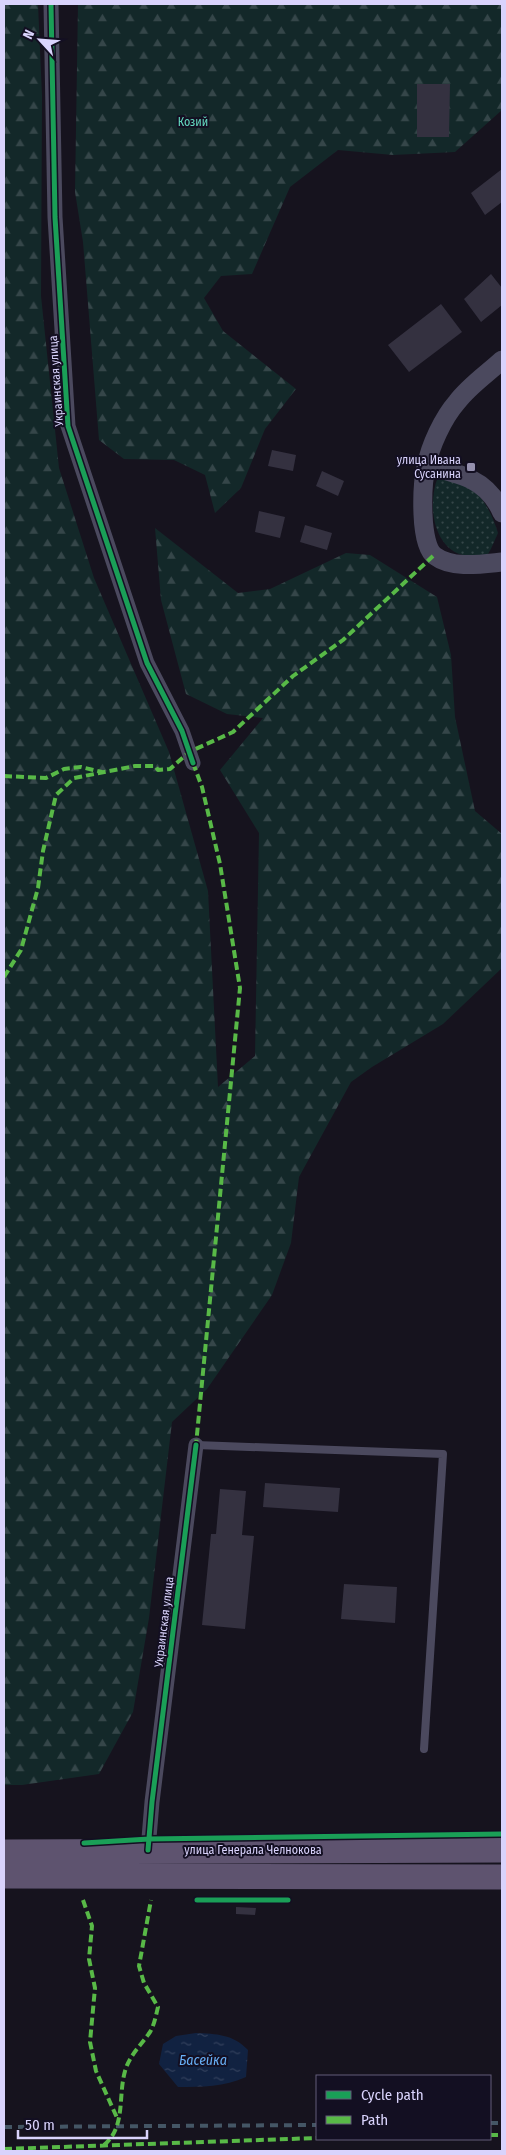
<svg xmlns="http://www.w3.org/2000/svg" width="506" height="2155" viewBox="0 0 506 2155" font-family="'Fira Sans Condensed',sans-serif">
  <style>
    .grass { fill: url(#grass-dots) }
    .forest { fill: url(#forest-firs) }
    .water { fill: url(#water-ripples) }
    .building { fill: #343140 }
    .lines { fill: none; stroke-linecap: round; stroke-linejoin: round }
    .service { stroke: #4b495e; stroke-width: 8 }
    .minor { stroke: #4b495e; stroke-width: 15 }
    .tertiary { stroke: #4b495e; stroke-width: 19 }
    .primary { stroke: #5e536f; stroke-width: 25 }
    .rail { stroke: #445665; stroke-width: 4; stroke-dasharray: 8 6; stroke-linecap: butt }
    .quiet { stroke: #58b947; stroke-width: 4; stroke-dasharray: 8 4; stroke-linecap: butt }
    .cycleway-casing { stroke: #130f22; stroke-width: 8 }
    .cycleway { stroke: #1a9f57; stroke-width: 5 }
    .poi-dot { fill: #9590ae; stroke: #130f22; stroke-width: 2 }
    .labels { text-anchor: middle; dominant-baseline: central; stroke-width: 4; stroke-linejoin: round; paint-order: stroke }
    .park-label { font-size: 12px; fill: #63d8be; stroke: #130f22 }
    .street-label { font-size: 12px; fill: #d9d3fc; stroke: #130f22 }
    .poi-label { font-size: 12px; fill: #d9d3fc; stroke: #130f22; text-anchor: end }
    .water-label { font-size: 14px; font-style: italic; fill: #67aff6; stroke: #130f22 }
  </style>
  <defs>
    <pattern id="grass-dots" width="8" height="8" patternUnits="userSpaceOnUse" patternTransform="scale(1.25)"><rect width="8" height="8" fill="#132829"/><path d="M2 2h.1M6 6h.1" fill="none" stroke="#354649" stroke-width="1.8" stroke-linecap="round"/></pattern>
    <pattern id="forest-firs" width="22" height="20" patternUnits="userSpaceOnUse" patternTransform="scale(1.25)"><rect width="22" height="20" fill="#132829"/><path d="M5 1l3.5 6h-7zM16 11l3.5 6h-7z" fill="#354649"/></pattern>
    <pattern id="water-ripples" width="26" height="14" patternUnits="userSpaceOnUse" patternTransform="scale(1.25)"><rect width="26" height="14" fill="#112241"/><path d="M2 4q2-2 4 0t4 0M15 11q2-2 4 0t4 0" fill="none" stroke="#33415d"/></pattern>
  </defs>
  <rect width="100%" height="100%" fill="#16131e"/>
  <!-- grass -->
  <path class="grass" d="M438,477C447,480 456,481 465,485C482,492 493,516 498,533C495,539 492,548 488,554C484,558 477,556 473,556C434,557 426,506 438,477Z"/>
  <!-- forest -->
  <path class="forest" d="M4,4H38L42,96L41,296L59,468L94,578L169,752L208,891L218,1087L255,1056L259,833L220,770L263,718L227,714L186,694L161,600L155,528L238,593L270,589L346,553L370,555L437,597L451,655L455,717L475,811L502,834V968L443,1024L372,1067L351,1082L299,1177L291,1243L272,1295L207,1389L172,1422L149,1618L133,1712L99,1774L22,1785H4Z
    M78,4H502V110L455,152L393,155L338,150L290,187L252,274L221,276L204,298L223,331L296,389L265,429L241,488L215,513L205,475L174,460L124,459L99,440L83,242L75,192Z"/>
  <!-- water -->
  <path class="water" d="M196,2033C216,2034 233,2034 248,2050L246,2077C224,2087 202,2087 178,2087L159,2064L163,2044L176,2036Z"/>
  <!-- building -->
  <path class="building" d="M417,84H450L449,137H417Z
    M502,169V202L485,215L471,193Z
    M491,274L502,288V305L481,322L464,299Z
    M441,304L462,332L409,372L388,345Z
    M272,450L296,455L293,471L268,466Z
    M322,471L344,481L338,496L316,486Z
    M259,511L285,517L280,538L255,532Z
    M305,525L332,533L327,550L300,542Z
    M265,1483L340,1488L338,1512L263,1507Z
    M220,1489L246,1491L242,1535L254,1536L245,1629L202,1625L211,1534H216Z
    M344,1584L397,1587L395,1623L341,1619Z
    M236,1907L256,1908L255,1915L236,1914Z"/>
  <g class="lines">
    <!-- service -->
    <path class="service" d="M196,1445L443,1454L424,1749"/>
    <!-- minor -->
    <path class="minor" d="M51,4L55,217L68,426L147,663L182,731L193,763
      M148,1850L152,1802L196,1445"/>
    <!-- tertiary -->
    <path class="tertiary" d="M502,360C488,373 469,386 457,402C443,418 430,446 426,467C422,485 419,545 435,556C452,569 482,564 502,562
      M426,466C459,473 488,479 502,513"/>
    <!-- primary -->
    <path class="primary" d="M4,1852L502,1850
      M4,1876L502,1877"/>
    <!-- rail -->
    <path class="rail" d="M490,2123H502
      M4,2127L317,2125"/>
    <!-- quiet -->
    <path class="quiet" d="M193,763L202,787L220,864L240,988L196,1445
      M4,776L46,778L64,769L81,767L102,772
      M4,977L21,950L38,888L43,851L56,795L74,778L135,766H155L158,770L170,769L189,752L233,732L293,676L343,640L433,556
      M83,1900L92,1926L89,1959L95,1988L90,2042L96,2071L118,2120
      M490,2135H502
      M104,2145C127,2126 117,2094 126,2068C131,2054 141,2045 150,2032C154,2026 156,2015 158,2007L144,1983L139,1966L151,1900
      M4,2149L317,2138"/>
    <defs>
      <path id="cycleway" d="M51,4L55,217L68,426L147,663L182,731L193,763
        M84,1843L149,1839L502,1834
        M148,1850L152,1802L196,1445
        M197,1900H288"/>
    </defs>
    <!-- cycleway casing -->
    <use href="#cycleway" class="cycleway-casing"/>
    <!-- cycleway -->
    <use href="#cycleway" class="cycleway"/>
  </g>
  <!-- markers -->
  <rect class="poi-dot" x="466" y="462" width="10" height="10" rx="2.5"/>
  <g class="labels">
    <!-- park labels -->
    <g class="park-label">
      <text x="193" y="122">Козий</text>
    </g>
    <!-- street labels -->
    <g class="street-label">
      <text transform="translate(56 381) rotate(-94)">Украинская улица</text>
      <text transform="translate(164 1622) rotate(-83)">Украинская улица</text>
      <text x="253" y="1850">улица Генерала Челнокова</text>
    </g>
    <!-- poi labels -->
    <g class="poi-label">
      <text x="461" y="460">улица Ивана<tspan x="461" dy="14">Сусанина</tspan></text>
    </g>
    <!-- water labels -->
    <g class="water-label">
      <text x="203" y="2060">Басейка</text>
    </g>
  </g>
  <!-- border -->
  <rect width="506" height="2155" fill="none" stroke="#d9d3fc" stroke-width="10"/>
  <!-- legend -->
  <rect x="316" y="2075" width="175" height="65" fill="#130f22" stroke="#625d79"/>
  <rect x="326" y="2091" width="25" height="8" fill="#1a9f57" stroke="#625d79"/>
  <text x="361" y="2100" font-size="15" fill="#d9d3fc">Cycle path</text>
  <rect x="326" y="2116" width="25" height="8" fill="#58b947" stroke="#625d79"/>
  <text x="361" y="2125" font-size="15" fill="#d9d3fc">Path</text>
  <!-- north arrow -->
  <g transform="translate(40 40) rotate(296)" stroke="#130f22" stroke-width="4" paint-order="stroke">
  <path d="M0-4L9 19L0 12L-9 19Z" fill="#d9d3fc"/>
  <text y="-8" font-size="14" font-weight="bold" text-anchor="middle" fill="#d9d3fc">N</text>
  </g>
  <!-- scale -->
  <path d="M18 2130v8h129v-8" fill="none" stroke="#d9d3fc" stroke-width="2.5"/>
  <text x="25" y="2130" font-size="15" fill="#d9d3fc" stroke="#130f22" stroke-width="4" paint-order="stroke">50 m</text>
</svg>
